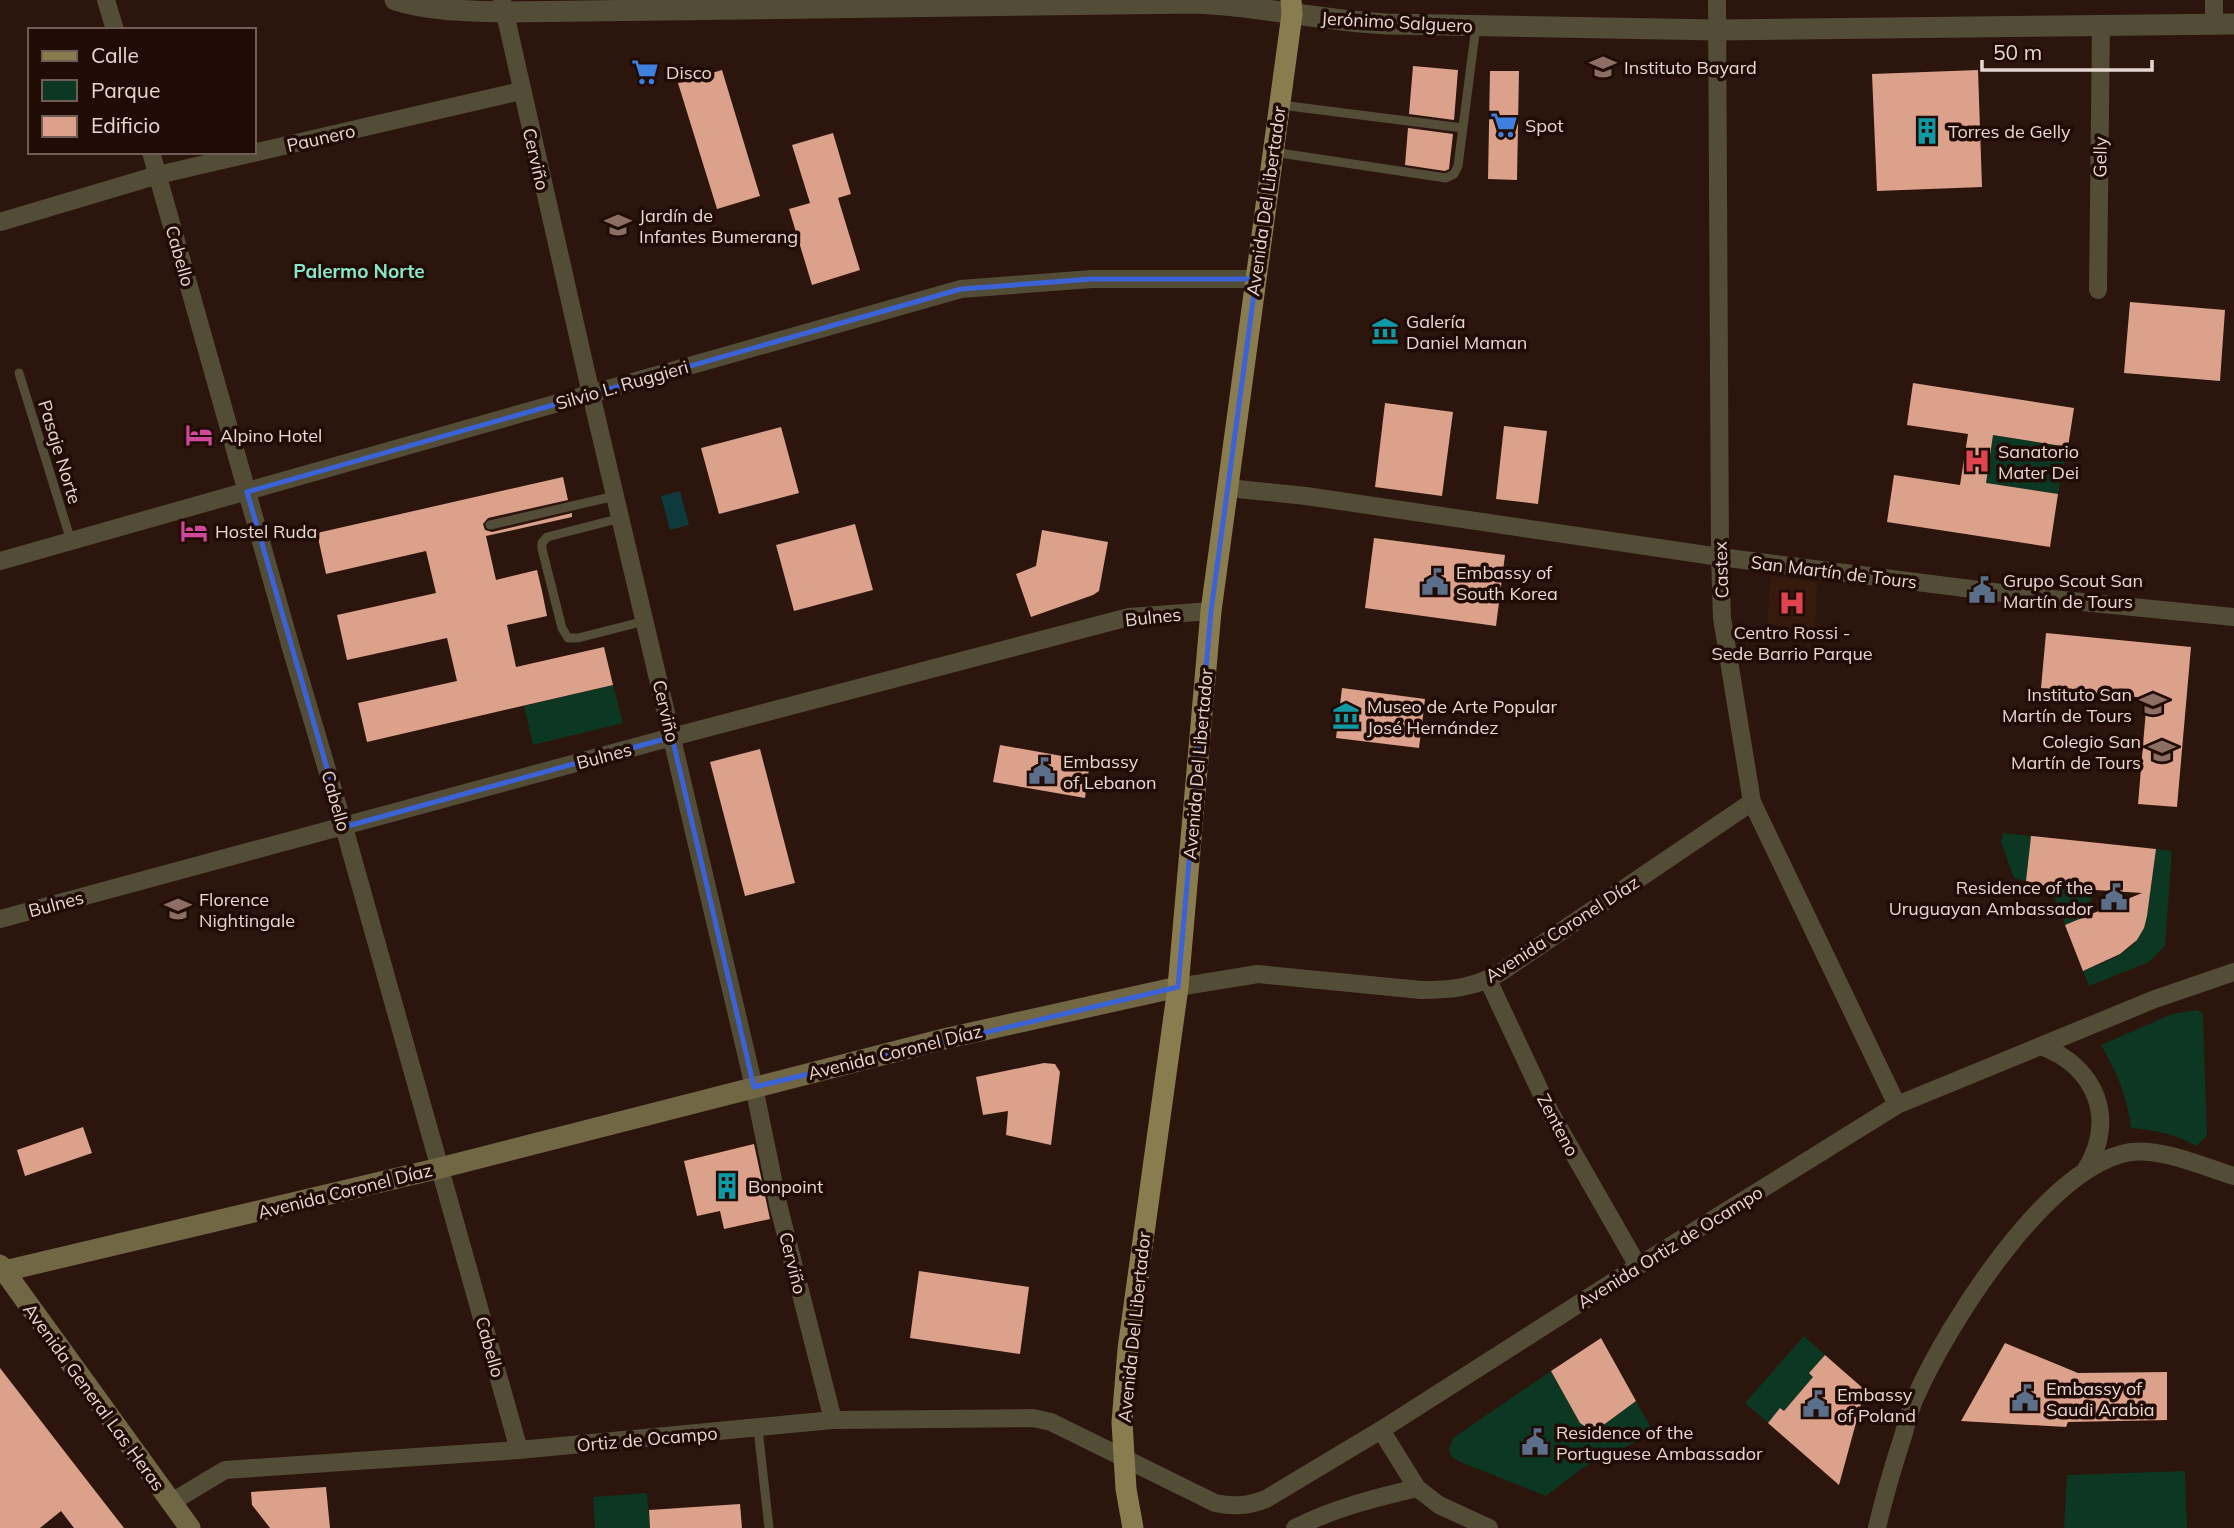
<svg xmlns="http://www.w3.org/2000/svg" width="2234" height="1528" viewBox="0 0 2234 1528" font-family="Mulish,sans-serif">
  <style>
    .built { fill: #361a0e }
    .green { fill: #0b3723 }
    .water { fill: #0e393d }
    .building { fill: #dba18a }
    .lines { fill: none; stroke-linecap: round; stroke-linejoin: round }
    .service { stroke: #534c37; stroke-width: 9 }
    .minor { stroke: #534c37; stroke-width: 18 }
    .tertiary { stroke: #534c37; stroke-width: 21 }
    .secondary { stroke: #716745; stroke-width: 21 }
    .primary { stroke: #897c4f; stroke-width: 21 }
    .marked { fill: none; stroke: #3b63d7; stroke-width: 5; stroke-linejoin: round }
    .labels { text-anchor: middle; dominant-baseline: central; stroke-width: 7; stroke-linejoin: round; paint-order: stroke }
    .street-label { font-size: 18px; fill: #e7d7d1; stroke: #210c05 }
    .poi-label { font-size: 18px; fill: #e7d7d1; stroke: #210c05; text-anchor: start }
    .neighbourhood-label { font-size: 19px; font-weight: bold; fill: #87e7ca; stroke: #210c05 }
  </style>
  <rect width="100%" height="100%" fill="#2b150d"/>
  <!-- built -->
  <path class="built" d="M1771,576L1817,582L1815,630L1767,624Z"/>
  <!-- green -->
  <path class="green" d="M1993,435L2068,447L2058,494L2002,485L1985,487Z
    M613,685L623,723L533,745L524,706Z
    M2003,833L2031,836L2026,881L2014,878L2001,842Z
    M2156,849L2172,851L2165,946L2149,962L2089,986L2083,971C2101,963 2123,957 2136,941C2149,926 2153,871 2156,849Z
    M2095,875L2093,893L2087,916L2065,925L2050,887L2060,888Z
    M2198,1010L2203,1014L2207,1136L2196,1146C2176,1134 2154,1130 2131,1128C2127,1095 2117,1073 2101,1045L2172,1014Z
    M1804,1336L1825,1355L1810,1373L1813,1377L1784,1411L1780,1408L1768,1423L1745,1403Z
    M1551,1371L1580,1422L1586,1427L1602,1426L1636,1401L1654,1433L1584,1467L1546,1496L1458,1461L1451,1456L1449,1449L1453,1438Z
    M2185,1471L2187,1528H2064L2067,1475Z
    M647,1493L650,1528H595L593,1497Z"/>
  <!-- water -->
  <path class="water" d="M680,491L689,525L670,530L661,496Z"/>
  <!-- building -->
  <path class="building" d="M1413,66L1458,70L1454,120L1409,114Z
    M722,70L760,196L717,209L678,83Z
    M1978,70L1982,187L1877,191L1872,74Z
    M1490,71H1519L1517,180L1488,179Z
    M1408,128L1453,134L1449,169L1445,171L1405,165Z
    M833,133L851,194L838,198L860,270L812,285L789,209L810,203L792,145Z
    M2130,302L2225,310L2220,381L2124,373Z
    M1913,383L2074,408L2068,447L1993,435L1986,483L2058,494L2050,547L1887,522L1894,475L1960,485L1968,434L1907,425Z
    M1385,403L1453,412L1442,496L1375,487Z
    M1504,426L1547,431L1538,504L1496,499Z
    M781,427L799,493L719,514L701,448Z
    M563,477L568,500L488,518L483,524L485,530L492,532L572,513V517L486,536L496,580L537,570L542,591L547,616L507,625L516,667L604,647L613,685L367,742L358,703L457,681L447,638L347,660L337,615L436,593L426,551L326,574L317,533Z
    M855,524L873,590L794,611L776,545Z
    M1042,530L1108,542L1099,591L1093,595L1031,617L1016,574L1036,566Z
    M1374,538L1505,555L1496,626L1365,608Z
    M2046,633L2191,647L2177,807L2138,804L2147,698L2041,688Z
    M1342,688L1425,699L1419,748L1336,738Z
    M1000,745L1090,761L1085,798L993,782Z
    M760,749L795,883L745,896L710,762Z
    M2031,836L2156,849L2147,916L2144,928L2137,940L2120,954L2083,971L2065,925L2142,893L2050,887L2026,881Z
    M1044,1063L1055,1064L1060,1072L1051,1145L1006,1135L1008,1111L983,1115L976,1077Z
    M83,1127L92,1153L25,1176L17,1150Z
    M754,1144L770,1219L724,1229L720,1211L697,1216L684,1161Z
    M919,1271L1029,1287L1020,1354L910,1338Z
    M1601,1338L1636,1401L1602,1426L1586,1427L1580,1423L1551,1371Z
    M2005,1343L2078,1373L2167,1372V1420L2068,1422L2066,1427L1961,1421Z
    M1825,1355L1865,1390L1839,1485L1768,1423L1780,1408L1784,1411L1813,1377L1809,1373Z
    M0,1368L75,1465L124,1528H74L61,1511L40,1528H0Z
    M326,1487L330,1528H270L252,1505L251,1492Z
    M740,1504L742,1528H650L649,1510Z"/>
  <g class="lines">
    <!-- service -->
    <path class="service" d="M1281,105L1463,128
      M1273,152L1446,178L1454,174L1458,166L1476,26
      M19,373L71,541
      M621,518L547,537L542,543V549L562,628L568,638H578L645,621
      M490,525L615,496
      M758,1429L769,1528"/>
    <!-- minor -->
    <path class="minor" d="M106,0L115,30
      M502,0L591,394L754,1087L778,1204L833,1420
      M1717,0L1720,557L1722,618L1752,802L1897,1105
      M2214,0V24
      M151,152L291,648L344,827L519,1450
      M0,222L158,175L521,91
      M2098,290L2101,25
      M1228,488L1306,496L1720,557L2042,598L2234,617
      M0,561L961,289L1092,279H1256
      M0,919L672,737L1129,617L1211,611
      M1488,980L1551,1114L1638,1266
      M1178,987L1258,974L1421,990C1450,990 1475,988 1501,972L1752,802
      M2041,1046C2097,1067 2117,1120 2085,1171
      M1381,1430L1417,1488L1439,1505L1489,1528
      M170,1503L225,1470L519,1450L833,1420L1033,1418L1051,1422L1215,1503C1234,1507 1248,1506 1266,1499L1381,1430L1638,1266L1897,1105L2155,999L2234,972
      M1295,1528C1334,1508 1375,1498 1417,1488
      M1877,1528C1884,1497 1893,1467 1903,1436C1907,1423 1910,1408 1916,1396C1948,1324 2048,1164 2131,1152C2162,1148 2205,1167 2234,1176"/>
    <!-- tertiary -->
    <path class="tertiary" d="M395,0C430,11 468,11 505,12L1197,3C1261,6 1324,21 1388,24L1718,30L2234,24"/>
    <!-- secondary -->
    <path class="secondary" d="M0,1265L190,1528
      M0,1272L440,1168L948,1038L1178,987"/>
    <!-- primary -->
    <path class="primary" d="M1133,1528L1126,1489L1122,1422L1128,1349L1178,987L1211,611L1292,14L1291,0"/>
  </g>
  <!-- marked area -->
  <path class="marked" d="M1092,279H1256L1211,611L1178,987L754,1087L672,737L344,827L247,492L961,289Z"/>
  <!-- icons -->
  <defs>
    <symbol id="school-bare" viewBox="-9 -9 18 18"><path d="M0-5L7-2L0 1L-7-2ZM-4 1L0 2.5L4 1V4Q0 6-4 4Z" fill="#8d6e63" stroke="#210c05" stroke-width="2.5" paint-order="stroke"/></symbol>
    <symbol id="supermarket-bare" viewBox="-9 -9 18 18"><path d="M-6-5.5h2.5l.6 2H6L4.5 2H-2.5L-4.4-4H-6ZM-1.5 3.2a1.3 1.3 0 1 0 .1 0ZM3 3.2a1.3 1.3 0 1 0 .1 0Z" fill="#3f7fe0" stroke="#210c05" stroke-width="2.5" paint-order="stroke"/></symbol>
    <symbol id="building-bare" viewBox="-9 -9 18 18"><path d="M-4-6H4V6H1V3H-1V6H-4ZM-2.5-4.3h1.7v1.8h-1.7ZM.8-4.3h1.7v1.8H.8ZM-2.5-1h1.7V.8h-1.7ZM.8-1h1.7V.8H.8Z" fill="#0f9aa8" stroke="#210c05" stroke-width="2.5" paint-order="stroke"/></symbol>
    <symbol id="museum-bare" viewBox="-9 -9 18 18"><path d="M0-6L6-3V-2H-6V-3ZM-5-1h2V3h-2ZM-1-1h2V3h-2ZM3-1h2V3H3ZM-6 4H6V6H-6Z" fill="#0f9aa8" stroke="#210c05" stroke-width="2.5" paint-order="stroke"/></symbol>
    <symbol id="hotel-bare" viewBox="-9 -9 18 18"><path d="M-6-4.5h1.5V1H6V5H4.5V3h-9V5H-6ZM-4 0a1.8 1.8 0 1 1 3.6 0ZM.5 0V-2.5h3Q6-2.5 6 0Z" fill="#d1479c" stroke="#210c05" stroke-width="2.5" paint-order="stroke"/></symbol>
    <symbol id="hospital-bare" viewBox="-9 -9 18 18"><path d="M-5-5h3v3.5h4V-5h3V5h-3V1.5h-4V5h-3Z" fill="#e0444e" stroke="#210c05" stroke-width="2.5" paint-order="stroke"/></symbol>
    <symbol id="civic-bare" viewBox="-9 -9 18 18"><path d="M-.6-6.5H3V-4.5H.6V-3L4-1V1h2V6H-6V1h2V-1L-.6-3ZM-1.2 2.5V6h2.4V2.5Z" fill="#5c6f8a" stroke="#210c05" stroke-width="2.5" paint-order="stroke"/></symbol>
    <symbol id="university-bare" viewBox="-9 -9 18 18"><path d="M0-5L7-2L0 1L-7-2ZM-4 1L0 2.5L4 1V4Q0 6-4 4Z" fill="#8d6e63" stroke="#210c05" stroke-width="2.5" paint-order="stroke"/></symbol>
  </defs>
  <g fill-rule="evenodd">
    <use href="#school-bare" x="1584" y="48" width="38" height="38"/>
    <use href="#supermarket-bare" x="626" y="53" width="38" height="38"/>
    <use href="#supermarket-bare" x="1485" y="106" width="38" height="38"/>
    <use href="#building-bare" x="1908" y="112" width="38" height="38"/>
    <use href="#school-bare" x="599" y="206" width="38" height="38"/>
    <use href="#museum-bare" x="1366" y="312" width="38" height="38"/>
    <use href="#hotel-bare" x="180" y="416" width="38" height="38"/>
    <use href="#hospital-bare" x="1958" y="442" width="38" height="38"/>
    <use href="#hotel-bare" x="175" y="512" width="38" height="38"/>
    <use href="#civic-bare" x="1416" y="563" width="38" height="38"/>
    <use href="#civic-bare" x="1963" y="571" width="38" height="38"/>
    <use href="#hospital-bare" x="1773" y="584" width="38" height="38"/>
    <use href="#school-bare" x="2134" y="685" width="38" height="38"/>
    <use href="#museum-bare" x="1327" y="697" width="38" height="38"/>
    <use href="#university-bare" x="2143" y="732" width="38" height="38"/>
    <use href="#civic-bare" x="1023" y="752" width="38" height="38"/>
    <use href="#civic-bare" x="2095" y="878" width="38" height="38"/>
    <use href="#school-bare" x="159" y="890" width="38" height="38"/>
    <use href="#building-bare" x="708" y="1167" width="38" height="38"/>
    <use href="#civic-bare" x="2006" y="1379" width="38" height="38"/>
    <use href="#civic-bare" x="1797" y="1385" width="38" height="38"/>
    <use href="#civic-bare" x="1516" y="1423" width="38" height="38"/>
  </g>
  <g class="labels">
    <!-- street labels -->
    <g class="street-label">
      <text transform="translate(1397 22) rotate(3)">Jerónimo Salguero</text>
      <text transform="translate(321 138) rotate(-13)">Paunero</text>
      <text transform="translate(2100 157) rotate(-89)">Gelly</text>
      <text transform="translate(536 159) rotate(77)">Cerviño</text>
      <text transform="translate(1266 201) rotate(-82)">Avenida Del Libertador</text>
      <text transform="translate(180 256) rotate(74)">Cabello</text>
      <text transform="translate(622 385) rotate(-16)">Silvio L. Ruggieri</text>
      <text transform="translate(60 452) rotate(73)">Pasaje Norte</text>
      <text transform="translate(1721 570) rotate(-92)">Castex</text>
      <text transform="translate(1834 572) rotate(7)">San Martín de Tours</text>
      <text transform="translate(1153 617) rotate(-6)">Bulnes</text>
      <text transform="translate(666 711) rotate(77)">Cerviño</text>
      <text transform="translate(604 756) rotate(-15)">Bulnes</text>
      <text transform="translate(1198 764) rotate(-85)">Avenida Del Libertador</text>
      <text transform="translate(336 801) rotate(74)">Cabello</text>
      <text transform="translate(56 904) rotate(-15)">Bulnes</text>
      <text transform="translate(1562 929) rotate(-33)">Avenida Coronel Díaz</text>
      <text transform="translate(895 1052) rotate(-14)">Avenida Coronel Díaz</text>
      <text transform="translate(1558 1125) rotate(62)">Zenteno</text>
      <text transform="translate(345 1191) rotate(-14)">Avenida Coronel Díaz</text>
      <text transform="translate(1670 1247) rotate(-32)">Avenida Ortiz de Ocampo</text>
      <text transform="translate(793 1263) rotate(76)">Cerviño</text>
      <text transform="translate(1134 1327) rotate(-84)">Avenida Del Libertador</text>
      <text transform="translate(490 1347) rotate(74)">Cabello</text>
      <text transform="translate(94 1397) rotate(54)">Avenida General Las Heras</text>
      <text transform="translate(647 1439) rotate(-5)">Ortiz de Ocampo</text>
    </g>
    <!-- poi labels -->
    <g class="poi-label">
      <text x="1624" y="67">Instituto Bayard</text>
      <text x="666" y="72">Disco</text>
      <text x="1525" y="125">Spot</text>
      <text x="1948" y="131">Torres de Gelly</text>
      <text x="639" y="215">Jardín de<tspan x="639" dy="21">Infantes Bumerang</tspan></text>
      <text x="1406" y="321">Galería<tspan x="1406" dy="21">Daniel Maman</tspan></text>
      <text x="220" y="435">Alpino Hotel</text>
      <text x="1998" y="451">Sanatorio<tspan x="1998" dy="21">Mater Dei</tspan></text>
      <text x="215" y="531">Hostel Ruda</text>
      <text x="1456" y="572">Embassy of<tspan x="1456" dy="21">South Korea</tspan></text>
      <text x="2003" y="580">Grupo Scout San<tspan x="2003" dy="21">Martín de Tours</tspan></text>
      <text x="1792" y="632" text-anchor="middle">Centro Rossi -<tspan x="1792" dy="21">Sede Barrio Parque</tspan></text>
      <text x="2132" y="694" text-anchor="end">Instituto San<tspan x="2132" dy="21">Martín de Tours</tspan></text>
      <text x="1367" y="706">Museo de Arte Popular<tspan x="1367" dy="21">José Hernández</tspan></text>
      <text x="2141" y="741" text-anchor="end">Colegio San<tspan x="2141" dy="21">Martín de Tours</tspan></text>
      <text x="1063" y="761">Embassy<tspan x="1063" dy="21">of Lebanon</tspan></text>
      <text x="2093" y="887" text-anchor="end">Residence of the<tspan x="2093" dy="21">Uruguayan Ambassador</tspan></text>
      <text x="199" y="899">Florence<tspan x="199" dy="21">Nightingale</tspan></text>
      <text x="748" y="1186">Bonpoint</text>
      <text x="2046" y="1388">Embassy of<tspan x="2046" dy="21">Saudi Arabia</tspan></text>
      <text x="1837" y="1394">Embassy<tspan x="1837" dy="21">of Poland</tspan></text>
      <text x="1556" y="1432">Residence of the<tspan x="1556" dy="21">Portuguese Ambassador</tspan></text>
    </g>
    <!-- neighbourhood labels -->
    <g class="neighbourhood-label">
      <text x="359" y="271">Palermo Norte</text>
    </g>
  </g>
  <!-- legend -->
  <rect x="28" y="28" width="228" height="126" fill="#210c05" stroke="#705d57" stroke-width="2"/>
  <rect x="42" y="51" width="35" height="10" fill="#897c4f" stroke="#705d57" stroke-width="2"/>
  <text x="91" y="63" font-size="21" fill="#e7d7d1">Calle</text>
  <rect x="42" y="80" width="35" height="21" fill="#0b3723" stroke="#705d57" stroke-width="2"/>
  <text x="91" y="98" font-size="21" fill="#e7d7d1">Parque</text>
  <rect x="42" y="116" width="35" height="21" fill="#dba18a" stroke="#705d57" stroke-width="2"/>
  <text x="91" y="133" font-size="21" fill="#e7d7d1">Edificio</text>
  <!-- scale -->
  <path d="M1982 60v10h170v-10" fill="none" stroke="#e7d7d1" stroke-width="3.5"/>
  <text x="1993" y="60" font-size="21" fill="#e7d7d1" stroke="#210c05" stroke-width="5" paint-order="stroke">50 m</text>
</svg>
